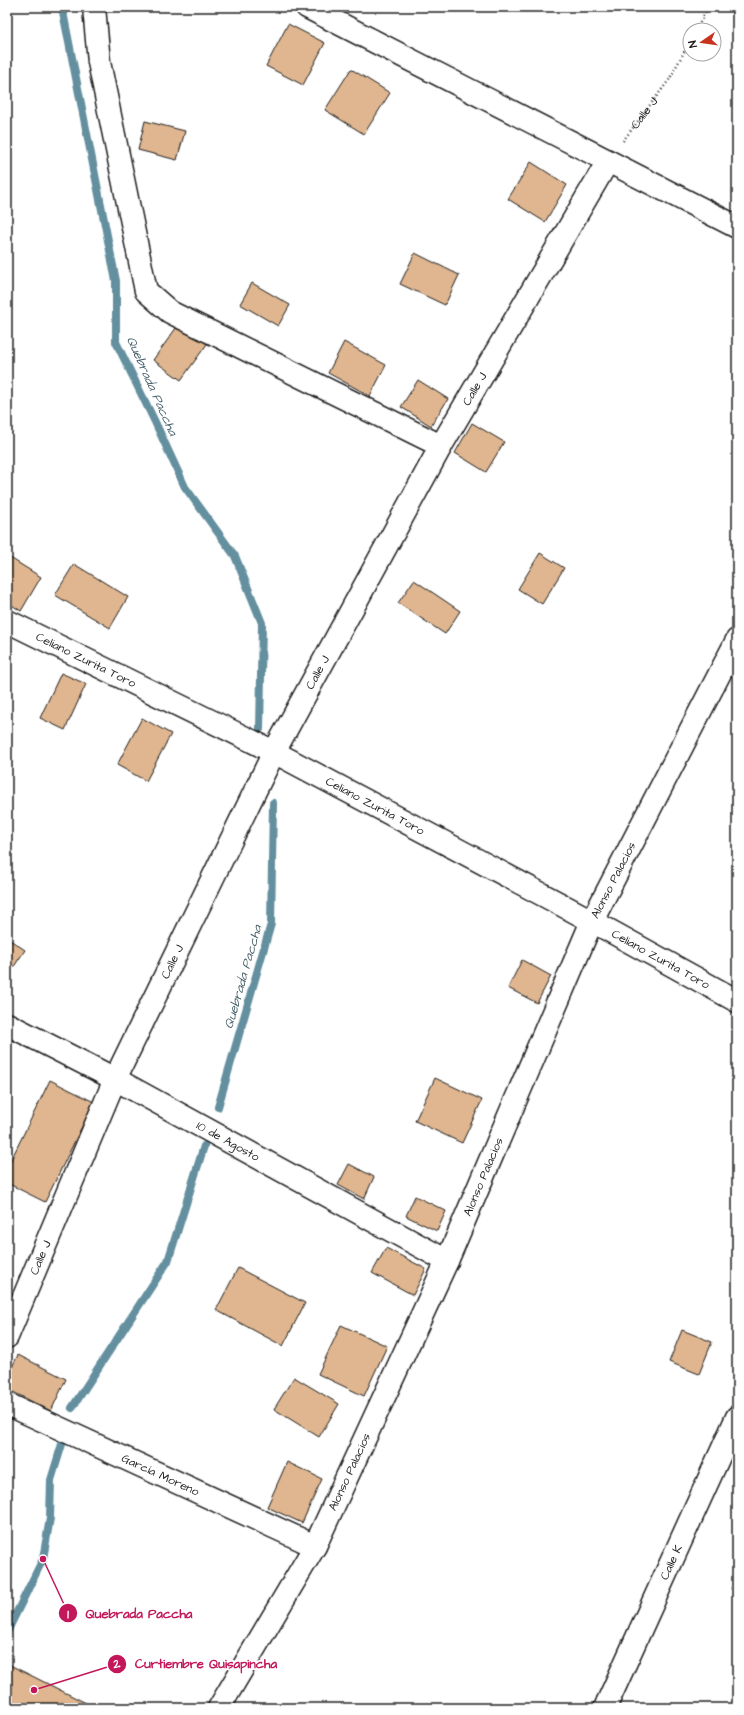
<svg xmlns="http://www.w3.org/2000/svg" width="744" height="1715" viewBox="0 0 744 1715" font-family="'Architects Daughter',sans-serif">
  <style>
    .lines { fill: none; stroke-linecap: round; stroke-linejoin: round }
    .stream { stroke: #648f9f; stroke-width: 8 }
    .building { fill: #dfb68f; stroke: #1c1c1c }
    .street-casing { stroke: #1c1c1c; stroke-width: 25 }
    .path { stroke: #1c1c1c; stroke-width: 2.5; stroke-dasharray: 1 3; stroke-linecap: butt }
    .street { stroke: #fff; stroke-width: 22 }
    .labels { text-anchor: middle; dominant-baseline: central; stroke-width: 4; stroke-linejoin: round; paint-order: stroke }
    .street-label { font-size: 12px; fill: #1c1c1c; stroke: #fff }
    .water-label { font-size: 13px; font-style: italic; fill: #465f68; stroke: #fff }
    .leader { fill: none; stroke: #c2185b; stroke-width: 1.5 }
    .callout-dot { fill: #c2185b; stroke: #fff; stroke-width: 1.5 }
    .mark-label { font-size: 12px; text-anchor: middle; font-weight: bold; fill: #fff }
    .callout-label { font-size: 13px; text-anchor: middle; font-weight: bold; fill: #c2185b; stroke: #fff; stroke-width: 4; stroke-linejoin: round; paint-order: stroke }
  </style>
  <rect width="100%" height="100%" fill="#fff"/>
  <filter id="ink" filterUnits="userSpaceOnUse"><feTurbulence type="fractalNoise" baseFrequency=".025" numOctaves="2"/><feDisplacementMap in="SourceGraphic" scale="8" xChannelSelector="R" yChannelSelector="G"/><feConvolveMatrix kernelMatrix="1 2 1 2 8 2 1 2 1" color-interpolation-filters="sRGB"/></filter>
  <g filter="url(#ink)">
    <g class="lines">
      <!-- stream -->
      <path class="stream" d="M62,7L116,281V342L155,422L185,487L235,556L262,623L260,729
        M218,1107L271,924L273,803
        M72,1408L168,1261L204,1146
        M7,1632L43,1559L50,1518L51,1480L63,1441"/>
    </g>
    <!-- building -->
    <path class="building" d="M288,24L325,43L303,85L266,66Z
      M351,69L390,93L364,134L325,110Z
      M145,121L185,131L177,160L138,150Z
      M531,162L567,185L545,222L508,199Z
      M415,253L459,275L445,305L400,284Z
      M252,283L290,305L278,326L240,304Z
      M179,324L207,344L181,380L153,360Z
      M344,342L386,365L370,396L328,373Z
      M418,380L448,399L431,426L401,407Z
      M472,423L504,442L486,472L455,453Z
      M540,553L564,568L542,604L518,589Z
      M7,556L41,577L21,611L7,602Z
      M74,564L128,597L110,628L55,595Z
      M414,580L460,611L445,634L398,603Z
      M61,673L86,684L65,730L40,718Z
      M142,718L171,734L146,781L117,765Z
      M7,938L25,950L7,977Z
      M522,960L551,976L537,1003L508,988Z
      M435,1078L482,1100L462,1143L415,1121Z
      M50,1080L94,1102L45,1202L7,1183V1168Z
      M349,1164L374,1177L364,1199L338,1185Z
      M415,1196L446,1211L437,1231L406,1216Z
      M386,1248L426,1269L413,1295L372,1273Z
      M238,1268L305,1303L283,1346L216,1310Z
      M341,1325L387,1346L364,1396L318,1374Z
      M682,1330L712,1342L699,1374L669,1362Z
      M18,1355L66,1379L51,1411L7,1389V1377Z
      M294,1377L339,1404L319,1437L274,1409Z
      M287,1462L322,1479L302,1523L267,1507Z
      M737,1574V1592L731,1589Z
      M10,1665L96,1708H7V1672Z"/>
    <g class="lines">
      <defs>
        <g id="street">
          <path d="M94,7L99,62L146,291L170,312L441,446"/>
          <path d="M307,7L737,227"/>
          <path id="s2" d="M7,621L274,752L592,921L737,1001"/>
          <path id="s3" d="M7,1024L115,1079L447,1261"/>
          <path id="s4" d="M7,1337L115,1079L274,752L441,446L608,161"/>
          <path id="s5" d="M7,1404L315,1546"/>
          <path id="s6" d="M219,1708L315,1546L447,1261L592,921L737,640"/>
          <path id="s7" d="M605,1708L737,1417"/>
        </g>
      </defs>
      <!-- street casing -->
      <use href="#street" class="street-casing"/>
      <!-- path -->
      <g class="path">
        <path d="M696,30L708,7"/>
        <path id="s1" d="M623,141L669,80L690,41"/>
      </g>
      <!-- street -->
      <use href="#street" class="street"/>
    </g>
  </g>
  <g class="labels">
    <!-- street labels -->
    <g class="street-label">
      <text stroke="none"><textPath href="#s1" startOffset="35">Calle J</textPath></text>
      <text stroke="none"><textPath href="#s4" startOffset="1058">Calle J</textPath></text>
      <text stroke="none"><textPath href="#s2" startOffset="88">Celiano Zurita Toro</textPath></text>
      <text stroke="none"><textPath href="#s4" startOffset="734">Calle J</textPath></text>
      <text stroke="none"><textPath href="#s2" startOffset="412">Celiano Zurita Toro</textPath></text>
      <text stroke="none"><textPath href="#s6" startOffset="918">Alonso Palacios</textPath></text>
      <text stroke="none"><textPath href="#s2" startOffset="736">Celiano Zurita Toro</textPath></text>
      <text stroke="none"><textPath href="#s4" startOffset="410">Calle J</textPath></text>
      <text stroke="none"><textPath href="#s3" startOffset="250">10 de Agosto</textPath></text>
      <text stroke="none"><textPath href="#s6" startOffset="594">Alonso Palacios</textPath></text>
      <text stroke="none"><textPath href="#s4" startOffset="86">Calle J</textPath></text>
      <text stroke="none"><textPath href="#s6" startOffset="270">Alonso Palacios</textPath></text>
      <text stroke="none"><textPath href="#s5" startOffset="169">García Moreno</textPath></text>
      <text stroke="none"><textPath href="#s7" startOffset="160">Calle K</textPath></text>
    </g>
    <!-- water labels -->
    <g class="water-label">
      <text transform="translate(152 386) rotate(66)">Quebrada Paccha</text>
      <text transform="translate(243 977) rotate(-74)">Quebrada Paccha</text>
    </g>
  </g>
  <!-- callouts -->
  <path class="leader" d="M43 1559L68 1613M34 1690L117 1664"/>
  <g class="callout-dot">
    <circle cx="43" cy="1559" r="4"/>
    <circle cx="34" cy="1690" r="4"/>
    <circle cx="68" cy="1613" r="10"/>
    <circle cx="117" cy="1664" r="10"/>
  </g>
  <g class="mark-label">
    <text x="68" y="1618">1</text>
    <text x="117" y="1668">2</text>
  </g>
  <g class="callout-label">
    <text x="139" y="1618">Quebrada Paccha</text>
    <text x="206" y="1668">Curtiembre Quisapincha</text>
  </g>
  <!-- margin -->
  <rect width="744" height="1715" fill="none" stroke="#fff" stroke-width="24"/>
  <rect x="12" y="12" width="720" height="1691" fill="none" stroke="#1c1c1c" stroke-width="1.5" filter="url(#ink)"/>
  <!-- north arrow -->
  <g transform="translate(702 42) rotate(257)"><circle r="19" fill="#ffffff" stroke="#a4a4a4"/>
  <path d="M0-3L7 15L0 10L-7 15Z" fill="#c8321e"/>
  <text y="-6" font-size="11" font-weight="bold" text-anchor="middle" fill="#1c1c1c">N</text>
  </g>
</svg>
